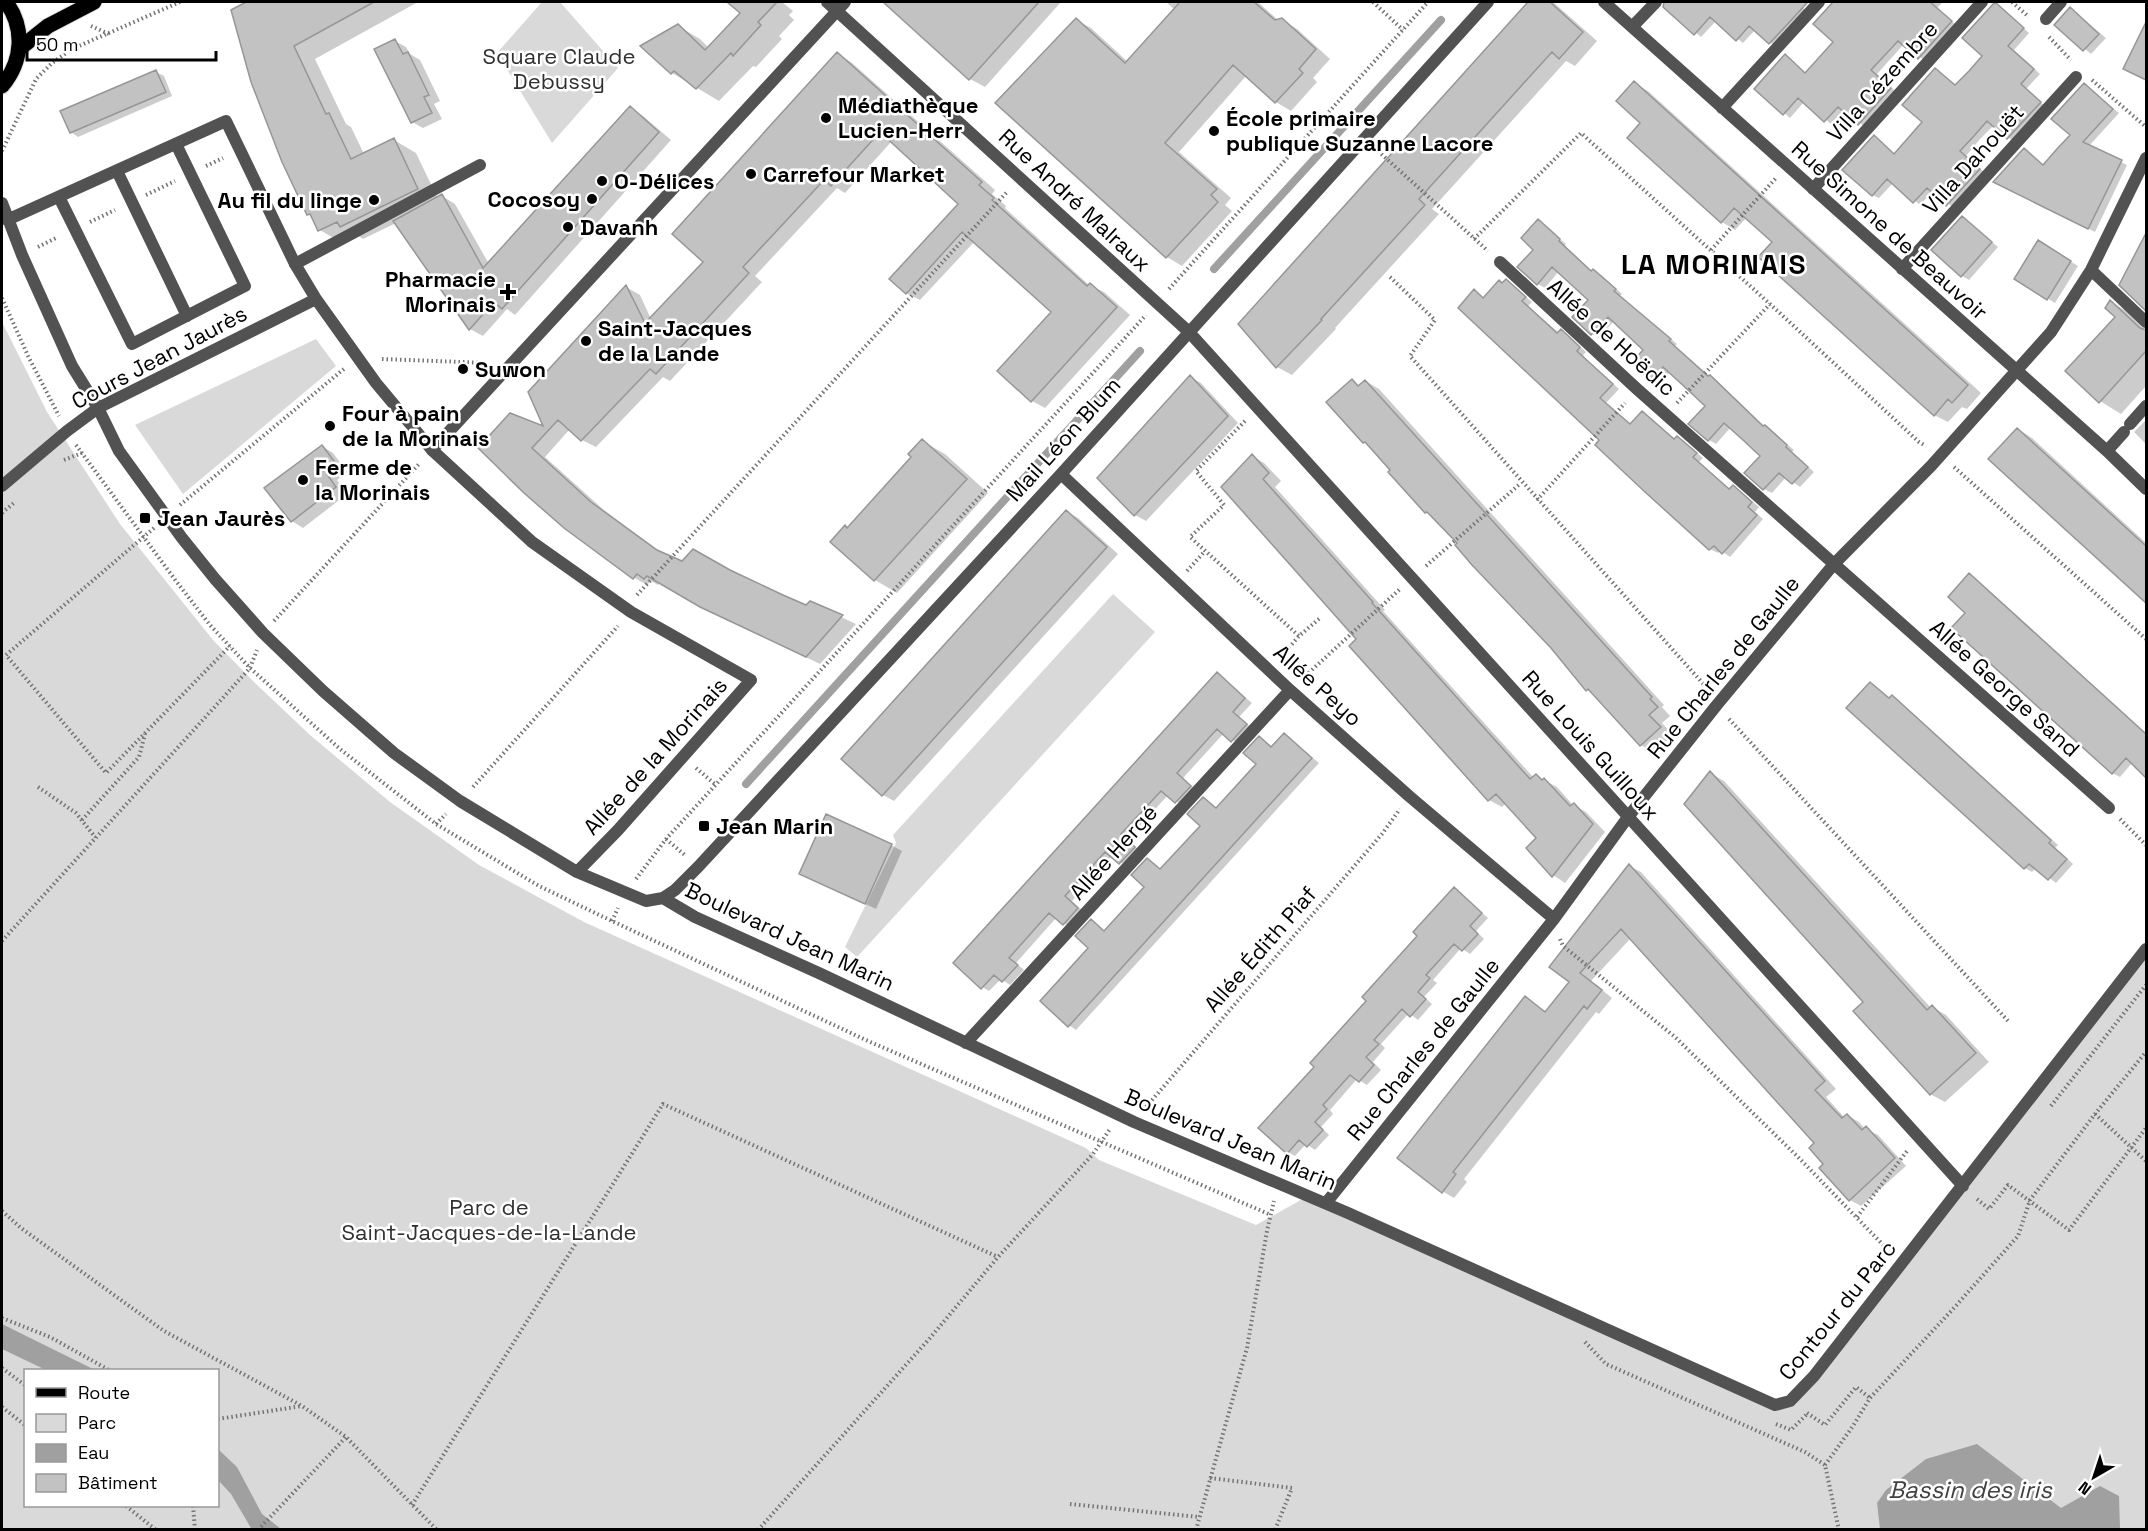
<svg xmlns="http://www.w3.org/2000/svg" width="2148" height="1531" viewBox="0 0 2148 1531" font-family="'Space Grotesk',sans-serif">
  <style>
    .green { fill: #d9d9d9; fill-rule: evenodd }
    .water { fill: #a0a0a0 }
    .shadow { fill: #0003 }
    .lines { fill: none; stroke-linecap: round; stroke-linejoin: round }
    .stream { stroke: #a0a0a0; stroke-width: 8 }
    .building { fill: #c2c2c2; stroke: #969696; stroke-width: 1.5 }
    .primary-casing { stroke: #dbdbdb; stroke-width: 17 }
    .path { stroke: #747474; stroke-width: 4; stroke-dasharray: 1.5 3; stroke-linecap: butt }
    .service { stroke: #525252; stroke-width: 12 }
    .pedestrian { stroke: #525252; stroke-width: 12 }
    .minor { stroke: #525252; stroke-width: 12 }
    .primary { stroke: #000; stroke-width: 15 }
    .poi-dot { fill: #000; stroke: #fff; stroke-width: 2 }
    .labels { text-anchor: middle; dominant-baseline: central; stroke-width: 5; stroke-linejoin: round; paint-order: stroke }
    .park-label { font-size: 22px; fill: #303030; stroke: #fff }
    .street-label { font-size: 22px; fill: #000; stroke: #fff }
    .poi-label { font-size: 22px; font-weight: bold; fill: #000; stroke: #fff; text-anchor: start }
    .water-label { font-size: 24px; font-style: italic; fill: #414141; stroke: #fff }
    .district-label { font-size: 28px; font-weight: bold; letter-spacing: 1.5px; fill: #000; stroke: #fff }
  </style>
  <rect width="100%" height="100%" fill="#fff"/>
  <!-- green -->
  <path class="green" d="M542,2H560L618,68L552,143L497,53Z
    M2,322L47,412L120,524L213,640L255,683L310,735L390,802L479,865L584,922L1086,1148L1099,1160L1256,1225L1308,1196L1775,1405L1790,1401L2146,949V1529H2ZM26,1370H218V1506H26Z
    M316,339L336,366L183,494L135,425Z
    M1113,594L1155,632L857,957L845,947L896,843L893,835Z"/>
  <!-- water -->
  <path class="water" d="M2,1324L95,1370H46L2,1349Z
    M1977,1444L2061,1508L2100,1486L2119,1496L2120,1529H1880L1877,1503L1886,1490L1926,1459Z
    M218,1449L237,1467L262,1514L281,1529H253L251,1528L231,1494L218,1480Z"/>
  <!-- shadow -->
  <path class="shadow" d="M249,2H418L315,59L346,124L351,127L364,154L394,140L416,153L438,199L442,196L455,204L489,264L630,108L643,116L671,140L515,315L507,309L483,336L470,329L396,223L363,239L357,235L342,243L320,230L313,217L309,214L233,10Z
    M729,2H782L793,11L789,15L794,20L779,36L782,39L756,67L753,66L719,101L672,73L678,26L700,39L709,48L742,12Z
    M886,2H1061L985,87L970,79Z
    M1166,2H1258L1279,21L1282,20L1297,29L1330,59L1313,78L1317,82L1291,111L1276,102L1247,75L1179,152L1231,198L1225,205L1232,211L1182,266L1167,257L997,103L1076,20L1091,28L1128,62L1175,10Z
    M1530,2H1553L1597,41L1575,66L1566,61L1432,209L1439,214L1335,328L1336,329L1292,375L1277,367L1240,324Z
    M1673,2H1796L1808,12L1776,47L1755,30L1743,43L1716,21L1701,37L1667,8Z
    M1835,2H1863L1867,5L1871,2H1943L1937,8L1957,26L1925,61L1904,44L1877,74L1896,92L1865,127L1844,110L1831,124L1804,102L1790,118L1756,89L1785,56L1806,74L1835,42L1815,24Z
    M2001,8L2029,33L2014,50L2040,74L2026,89L2046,107L2014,142L1994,125L1980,139L1966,156L1985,173L1954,208L1933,191L1920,205L1893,183L1879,198L1872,195L1874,137L1895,154L1924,122L1936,70L1956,86L1984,56Z
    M2071,9L2106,38L2091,54L2056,25Z
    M2144,31L2146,32V79L2131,71Z
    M395,41L406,47L410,54L420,60L440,101L434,104L442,119L423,128L412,122Z
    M838,54L851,62L995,190L992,194L1006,206L1005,208L1090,286L1104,292L1130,315L1045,408L1032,401L1053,312L975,241L920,300L906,293L960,204L892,141L845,193L837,188L755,276L762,282L670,381L663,377L596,447L582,440L570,429L545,457L605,511L665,555L682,563L729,572L807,606L811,603L856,624L820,664L716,614L661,582L658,585L651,581L647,585L633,577L480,448L546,429L626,287L640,295L651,319L705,262Z
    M156,72L164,76L172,96L78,137L71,132Z
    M1634,83L1648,91L1981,393L1967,409L1962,407L1948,422L1934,415L1774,242L1747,217L1735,230L1722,222L1642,123Z
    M2084,85L2119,113L2089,146L2127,165L2095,232L2002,186L2024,150L2044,165L2072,135Z
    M1963,218L1998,247L1969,280L1962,276Z
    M1538,221L1566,244L1565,246L1593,272L1601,275L1622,294L1620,296L1677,344L1675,346L1710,377L1717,381L1765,427L1772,431L1794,450L1792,452L1814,472L1800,487L1786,477L1772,493L1764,489L1746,473L1762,456L1731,427L1716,444L1709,440L1707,406L1670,371L1659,384L1652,379L1645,350L1614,321L1599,338L1592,334L1591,300L1559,271L1545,288L1538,284L1535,250Z
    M2146,233V311L2121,285Z
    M2039,242L2078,266L2055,303L2016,279Z
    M1506,281L1532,302L1528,306L1559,333L1561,331L1568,335L1586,352L1583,355L1586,359L1619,389L1606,403L1632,425L1643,413L1650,417L1675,440L1677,437L1684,442L1703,458L1699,462L1731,490L1733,487L1740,491L1759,507L1755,512L1763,519L1730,557L1720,550L1718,553L1710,549L1602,440L1474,291L1484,298Z
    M2111,302L2132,314L2146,328V386L2121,414L2100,401L2117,316Z
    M1190,377L1201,383L1238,423L1146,521L1135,515L1099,478Z
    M1352,381L1360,386L1365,381L1379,389L1664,705L1662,707L1670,716L1662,723L1673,735L1654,753L1641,745L1594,694L1587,690L1459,543L1434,517L1426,512L1371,446L1364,442Z
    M2146,420V444L2134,432Z
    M2018,429L2032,438L2146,543V602L1990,459Z
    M922,441L945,454L988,493L897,593L875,580L832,542L848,529L913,456Z
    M322,446L333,453L347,472L337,480L347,494L303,528L292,521L266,488Z
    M1252,456L1264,463L1281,481L1275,487L1385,610L1383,611L1534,778L1536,776L1557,787L1573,805L1586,812L1605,832L1565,883L1553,875L1538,839L1506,803L1502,807L1489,800L1358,640L1223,487Z
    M1067,512L1078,518L1118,554L894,801L883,795Z
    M1969,575L1976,579L2146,733V775L2132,763L2120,777L2112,773L1967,613Z
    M1218,674L1252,703L1239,717L1253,729L1239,745L1224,733L1183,778L1197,791L1183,806L1168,795L1128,839L1141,852L1127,867L1112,856L1072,901L1085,913L1071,928L1056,918L1016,963L1024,970L1010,985L1001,979L989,991L982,987Z
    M1871,684L1890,699L1892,697L1899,701L2058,845L2055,848L2073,864L2056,883L2036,868L2032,872L2025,868Z
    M1284,735L1319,763L1076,1030L1069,1025L1090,948L1091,921L1105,932L1146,887L1147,860L1161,870L1202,826L1203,799L1217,809L1258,764L1260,737L1273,747Z
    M1710,773L1724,781L1931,1008L1932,1007L1946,1015L1989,1062L1945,1102L1930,1094L1865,1002Z
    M891,845L902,851L876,909L812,879Z
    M1629,866L1641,872L1836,1089L1826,1097L1845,1118L1847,1115L1859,1122L1865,1129L1878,1135L1906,1166L1861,1206L1850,1200L1825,1164L1816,1143L1631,938L1591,981L1612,998L1599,1014L1596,1012L1464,1179L1467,1182L1454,1198L1442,1191L1525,998L1547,1012L1571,982Z
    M1454,889L1488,918L1476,931L1484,939L1470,954L1461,948L1433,980L1437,983L1424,997L1432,1004L1418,1020L1409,1013L1381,1044L1385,1048L1373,1062L1381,1070L1367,1085L1357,1079L1330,1110L1333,1114L1321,1127L1329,1135L1315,1150L1306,1144L1295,1156L1287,1152L1316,1066Z"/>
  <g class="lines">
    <!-- stream -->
    <path class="stream" d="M1214,269L1441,20
      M746,784L1140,351"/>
  </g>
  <!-- building -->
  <path class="building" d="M246,2H374L294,46L326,114L329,113L351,159L394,138L418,189L340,227L337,222L318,231L310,214L307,215L282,162L251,82L231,10Z
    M727,2H777L758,22L761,25L733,56L731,53L696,89L674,71L671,74L640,46L678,24L705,50L740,13Z
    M883,2H1039L969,80Z
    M1180,2H1254L1275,20L1282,18L1316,49L1299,69L1303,73L1275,103L1233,65L1165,143L1217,189L1211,195L1218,202L1166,258L995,103L1076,18L1125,63Z
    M1528,2H1550L1583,32L1559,59L1552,52L1419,199L1425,205L1321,319L1322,320L1276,368L1238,324Z
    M1664,2H1808L1769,44L1749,26L1736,41L1710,17L1694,35L1663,7Z
    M1833,2H1930L1952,21L1918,59L1898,41L1885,55L1871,70L1891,88L1858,125L1838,107L1824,122L1798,98L1783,115L1754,89L1785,54L1805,73L1833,42L1813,24Z
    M1995,2L2024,28L2008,46L2034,69L2021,84L2041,102L2007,139L1987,121L1974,136L1960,151L1980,169L1946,206L1927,188L1913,203L1887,179L1872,196L1842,170L1874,135L1894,154L1922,122L1902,105L1935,68L1955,85L1969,71L1982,56L1962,38Z
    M2070,7L2099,34L2083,51L2054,25Z
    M2146,22V80L2123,69Z
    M395,39L403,54L408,52L429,95L424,97L432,113L411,123L374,49Z
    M837,52L982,182L979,185L994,198L992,200L1087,286L1090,283L1117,307L1031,402L997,371L1051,312L962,232L906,294L889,279L958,204L880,132L831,186L824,180L743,267L749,273L656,374L650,369L581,441L558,420L532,448L591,502L657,550L682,561L693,549L730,570L783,595L806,605L810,601L843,615L806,657L700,607L647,576L644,579L637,574L633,579L564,528L524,493L478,448L510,413L543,426L528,392L626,285L645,323L703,262L672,234Z
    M156,70L166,92L70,133L60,111Z
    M1634,81L1968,385L1952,403L1948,399L1934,416L1758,257L1772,242L1734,208L1721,223L1627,138L1640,123L1616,101Z
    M2084,83L2113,109L2083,142L2122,160L2088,229L1993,182L2024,148L2043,165L2056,150L2070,135L2051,119Z
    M630,106L659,132L502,309L494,302L469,330L393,221L442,194L483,268Z
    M1962,216L1992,242L1961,277L1931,250Z
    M1538,219L1560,239L1559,241L1591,271L1593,269L1616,289L1614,291L1671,339L1669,341L1708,376L1710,375L1763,426L1765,425L1787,445L1786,447L1808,467L1792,484L1779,473L1763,490L1744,473L1760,456L1743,440L1724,423L1708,441L1688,424L1705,406L1688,390L1663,367L1651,381L1631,363L1643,350L1608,317L1591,335L1572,317L1588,300L1552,267L1537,285L1517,267L1533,250L1521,238Z
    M2146,233V311L2119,285Z
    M2038,240L2071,261L2047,300L2014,279Z
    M1506,279L1526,297L1522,301L1557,333L1561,329L1580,347L1577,351L1579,353L1613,384L1600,398L1630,424L1642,411L1674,439L1677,436L1697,453L1693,457L1729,489L1733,485L1752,502L1748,507L1757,515L1722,554L1714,546L1709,550L1645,492L1595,445L1599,440L1458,308L1474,289L1483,298L1499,280L1502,283Z
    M2110,300L2140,328L2146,330V351L2099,403L2065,371L2115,317L2105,308Z
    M1190,375L1228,416L1134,516L1097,478Z
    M1352,379L1358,386L1365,380L1652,697L1650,699L1658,707L1649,715L1661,727L1640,746L1588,689L1586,691L1551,648L1472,565L1455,545L1457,543L1427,512L1425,513L1388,472L1390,470L1365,442L1363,443L1326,402Z
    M2017,428L2146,546V603L1988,459Z
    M922,439L967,479L874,581L830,542L845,525L847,528L911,457L908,454Z
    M322,445L337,465L327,474L336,487L291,522L264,488Z
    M1252,454L1269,473L1263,479L1373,602L1372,603L1530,779L1536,774L1542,780L1544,778L1570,806L1574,803L1593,824L1552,877L1526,848L1536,838L1496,794L1488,801L1349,646L1356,639L1221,487Z
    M1066,510L1107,547L882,796L841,759Z
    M1969,573L2146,734V778L2126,758L2112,774L1951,628L1965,613L1948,597Z
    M1217,672L1245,698L1233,712L1247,724L1231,742L1217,729L1177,773L1191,786L1175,803L1161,791L1121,834L1135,847L1119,864L1105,852L1065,896L1078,908L1063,925L1049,913L1009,958L1018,965L1002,982L994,975L981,989L953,963Z
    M1870,682L1889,698L1892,695L2051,840L2049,843L2067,859L2048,880L2029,864L2024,869L1846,708Z
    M1284,733L1312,758L1068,1027L1040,1001L1088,948L1075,936L1091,919L1104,931L1144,887L1131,875L1147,858L1160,869L1200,826L1187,814L1203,797L1216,808L1256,764L1243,753L1259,736L1271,747Z
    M1710,771L1927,1010L1932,1005L1976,1053L1930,1095L1853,1011L1863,1002L1684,804Z
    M826,814L892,844L865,904L799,874Z
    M1629,864L1825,1081L1815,1090L1842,1118L1847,1114L1862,1130L1866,1126L1895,1158L1849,1201L1819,1168L1823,1164L1809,1148L1814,1143L1621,929L1580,973L1602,990L1587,1009L1584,1006L1453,1172L1456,1174L1442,1193L1397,1158L1525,996L1545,1012L1569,982L1549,967Z
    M1454,887L1482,913L1470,926L1478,934L1462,951L1454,944L1426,975L1430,978L1418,992L1426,999L1410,1017L1402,1009L1374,1040L1379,1044L1366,1057L1374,1065L1359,1082L1350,1075L1323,1105L1327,1109L1315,1122L1323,1130L1307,1147L1299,1140L1287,1154L1258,1128L1314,1067L1310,1063L1366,1001L1362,997L1417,936L1413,932Z"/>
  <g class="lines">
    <defs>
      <path id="primary" d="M19,49L48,26L94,2
        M2,86C23,61 25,28 6,2"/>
    </defs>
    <!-- primary casing -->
    <use href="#primary" class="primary-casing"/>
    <!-- path -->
    <path class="path" d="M1373,2L1403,30
      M2012,2L2029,17
      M91,26L109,34
      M2049,37L2071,60
      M2092,80L2146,127
      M2,151L36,79L52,63L72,49L180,2
      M1378,151L1488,251
      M206,166L223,158
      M146,195L175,181
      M90,222L115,210
      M1474,239L1581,133L1770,304L1919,442L1926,446
      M38,247L58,237
      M1711,250L1776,178
      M1390,277L1435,320L1410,356L1707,688
      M1169,289L1428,2
      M2,298L29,358L59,416
      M382,359L488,363
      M1677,403L1770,304
      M1245,421L1196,471L1224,505L1190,537L1299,636L1320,618
      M76,445L176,581L210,625L250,668L340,749L436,824L539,886L612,921L868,1041L1271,1215
      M64,460L82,453
      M1954,467L2146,639
      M1537,500L1625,403
      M180,505L345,368
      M2,513L15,502
      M154,528L6,655L106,773L230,646
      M1426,566L1521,483
      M1187,571L1205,551
      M637,595L1007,192
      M274,621L419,464
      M1280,658L1299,636
      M1302,679L1400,589
      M1729,719L2009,1022
      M696,768L716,785
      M38,787L76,813L95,837
      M473,787L618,626
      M2120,819L2146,845
      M82,820L139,757L145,734
      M436,824L446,814
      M666,839L686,856
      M636,879L666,839L1146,315
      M612,921L618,908
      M1560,939L1563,946L1675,1037L1798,1157L1889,1251
      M2,941L250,668L257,650
      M2051,1106L2146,985
      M1146,1107L1382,834L1400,809
      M2095,1114L2146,1161
      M1977,1199L1989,1209L2008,1185L2069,1230L2146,1128
      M2,1211L21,1228L164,1331L302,1406L346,1437L437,1530
      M1857,1217L1907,1151
      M2,1318L50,1337L109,1370
      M1585,1342L1606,1364L1805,1452L1825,1465L1839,1530
      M2,1368L26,1386
      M2,1407L26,1426
      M1807,1413L1825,1425L1856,1387L1870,1398
      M218,1419L302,1406
      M1776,1424L1791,1430L1806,1415
      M1825,1465L1853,1426L1870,1398L1953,1309L2018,1236L2030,1200L2095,1114L2146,1052
      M1210,1478L1292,1488L1275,1530
      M1070,1504L1199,1517
      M412,1505L663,1104L998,1257
      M126,1506L156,1530
      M193,1506L195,1530
      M258,1530L346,1437
      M758,1530L930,1338L998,1257L1093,1154L1110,1129
      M1196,1530L1247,1348L1267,1231L1274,1201"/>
    <!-- service -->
    <path class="service" d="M117,171L187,316
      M59,197L132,344L245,286L176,144
      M295,264L480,165"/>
    <!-- pedestrian -->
    <path class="pedestrian" d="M432,450L837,11"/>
    <!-- minor -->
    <path class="minor" d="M827,2L1189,332L1963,1186
      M1604,2L2107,451L2146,489
      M837,11L845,2
      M2046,19L2061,2
      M1632,27L1656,2
      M1722,108L1819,2
      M1813,189L1982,2
      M2,203L22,255L72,366L98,408L119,451L182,538L215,579L263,633L323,691L394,753L460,801L577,872L646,901L663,898L695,917L821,974L1134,1122L1348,1213L1775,1405L1790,1401L1814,1376L2146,949
      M7,220L226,121L295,264L316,299L376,383L432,450L532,542L631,612L751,680L618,830L577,872
      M1500,262L1637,389L2109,808
      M1902,269L2076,77
      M2091,270L2146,322
      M2130,424L2146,406
      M2107,451L2124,432
      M1061,474L1290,690L1409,796L1554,919
      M2,486L67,431L98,408L316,299
      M663,898L675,890L698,867L1061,474L1488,2
      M966,1043L1290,690
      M1326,1203L1554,919L1628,817L1716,706L1834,564L1931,466L2051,332L2091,270L2146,158"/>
    <!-- primary -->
    <use href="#primary" class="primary"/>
  </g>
  <!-- markers -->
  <g class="poi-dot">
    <circle cx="826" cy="118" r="6"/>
    <circle cx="1214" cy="131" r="6"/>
    <circle cx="751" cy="174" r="6"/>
    <circle cx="602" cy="181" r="6"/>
    <circle cx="592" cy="199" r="6"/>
    <circle cx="374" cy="200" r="6"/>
    <circle cx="568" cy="227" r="6"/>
    <path d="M505 283h6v6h6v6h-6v6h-6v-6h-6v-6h6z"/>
    <circle cx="586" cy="341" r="6"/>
    <circle cx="463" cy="369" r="6"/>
    <circle cx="330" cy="426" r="6"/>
    <circle cx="303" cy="480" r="6"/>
    <rect x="139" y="512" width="12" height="12" rx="3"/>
    <rect x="698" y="820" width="12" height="12" rx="3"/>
  </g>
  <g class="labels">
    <!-- park labels -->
    <g class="park-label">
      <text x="559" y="56">Square Claude<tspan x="559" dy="25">Debussy</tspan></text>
      <text x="489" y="1207">Parc de<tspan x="489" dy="25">Saint-Jacques-de-la-Lande</tspan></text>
    </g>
    <!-- street labels -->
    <g class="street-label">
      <text transform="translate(1882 81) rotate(-48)">Villa Cézembre</text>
      <text transform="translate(1973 159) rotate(-48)">Villa Dahouët</text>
      <text transform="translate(1075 200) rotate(43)">Rue André Malraux</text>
      <text transform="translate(1890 230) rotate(42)">Rue Simone de Beauvoir</text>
      <text transform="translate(1612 337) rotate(42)">Allée de Hoëdic</text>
      <text transform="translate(159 357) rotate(-28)">Cours Jean Jaurès</text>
      <text transform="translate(1063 439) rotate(-48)">Mail Léon Blum</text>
      <text transform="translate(1723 667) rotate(-51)">Rue Charles de Gaulle</text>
      <text transform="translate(1318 685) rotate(42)">Allée Peyo</text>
      <text transform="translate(2005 688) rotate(42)">Allée George Sand</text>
      <text transform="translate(1591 745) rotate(48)">Rue Louis Guilloux</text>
      <text transform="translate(655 756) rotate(-48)">Allée de la Morinais</text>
      <text transform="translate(1113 852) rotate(-48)">Allée Hergé</text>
      <text transform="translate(790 936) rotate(25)">Boulevard Jean Marin</text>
      <text transform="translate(1260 949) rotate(-49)">Allée Édith Piaf</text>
      <text transform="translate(1423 1049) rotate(-51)">Rue Charles de Gaulle</text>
      <text transform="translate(1231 1139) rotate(23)">Boulevard Jean Marin</text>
      <text transform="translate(1837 1310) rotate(-51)">Contour du Parc</text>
    </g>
    <!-- poi labels -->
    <g class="poi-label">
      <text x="838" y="105">Médiathèque<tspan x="838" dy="25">Lucien-Herr</tspan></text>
      <text x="1226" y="118">École primaire<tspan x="1226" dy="25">publique Suzanne Lacore</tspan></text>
      <text x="763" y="174">Carrefour Market</text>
      <text x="614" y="181">O-Délices</text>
      <text x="580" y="199" text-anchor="end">Cocosoy</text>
      <text x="362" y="200" text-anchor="end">Au fil du linge</text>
      <text x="580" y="227">Davanh</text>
      <text x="496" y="279" text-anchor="end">Pharmacie<tspan x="496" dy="25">Morinais</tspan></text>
      <text x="598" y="328">Saint-Jacques<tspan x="598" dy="25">de la Lande</tspan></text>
      <text x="475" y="369">Suwon</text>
      <text x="342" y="413">Four à pain<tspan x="342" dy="25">de la Morinais</tspan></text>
      <text x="315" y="467">Ferme de<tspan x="315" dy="25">la Morinais</tspan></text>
      <text x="157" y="518">Jean Jaurès</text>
      <text x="716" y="826">Jean Marin</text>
    </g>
    <!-- water labels -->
    <g class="water-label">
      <text x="1970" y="1489">Bassin des iris</text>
    </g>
    <!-- district labels -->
    <g class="district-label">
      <text x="1714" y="264">LA MORINAIS</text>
    </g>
  </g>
  <!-- border -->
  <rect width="2148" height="1531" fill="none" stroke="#000000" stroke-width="6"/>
  <!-- legend -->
  <rect x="24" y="1369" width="195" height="138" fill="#ffffff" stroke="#999999" stroke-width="1.5"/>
  <rect x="36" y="1388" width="30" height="9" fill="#000000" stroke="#999999" stroke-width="1.5"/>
  <text x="78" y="1399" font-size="18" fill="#000000">Route</text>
  <rect x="36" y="1414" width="30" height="18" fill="#d9d9d9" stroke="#999999" stroke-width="1.5"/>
  <text x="78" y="1429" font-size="18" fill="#000000">Parc</text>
  <rect x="36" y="1444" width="30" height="18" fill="#a0a0a0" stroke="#999999" stroke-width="1.5"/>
  <text x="78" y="1459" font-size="18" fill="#000000">Eau</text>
  <rect x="36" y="1474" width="30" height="18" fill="#c2c2c2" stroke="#999999" stroke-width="1.5"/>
  <text x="78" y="1489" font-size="18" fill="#000000">Bâtiment</text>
  <!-- north arrow -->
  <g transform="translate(2094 1477) rotate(219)" stroke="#ffffff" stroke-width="4.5" paint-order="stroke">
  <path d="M0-4.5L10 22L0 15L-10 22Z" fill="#000000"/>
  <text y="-9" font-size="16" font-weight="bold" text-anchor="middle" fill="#000000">N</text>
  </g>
  <!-- scale -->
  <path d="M27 51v9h189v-9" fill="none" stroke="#000000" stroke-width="3"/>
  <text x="36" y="51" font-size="18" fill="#000000" stroke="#ffffff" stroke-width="4.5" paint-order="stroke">50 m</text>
</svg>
